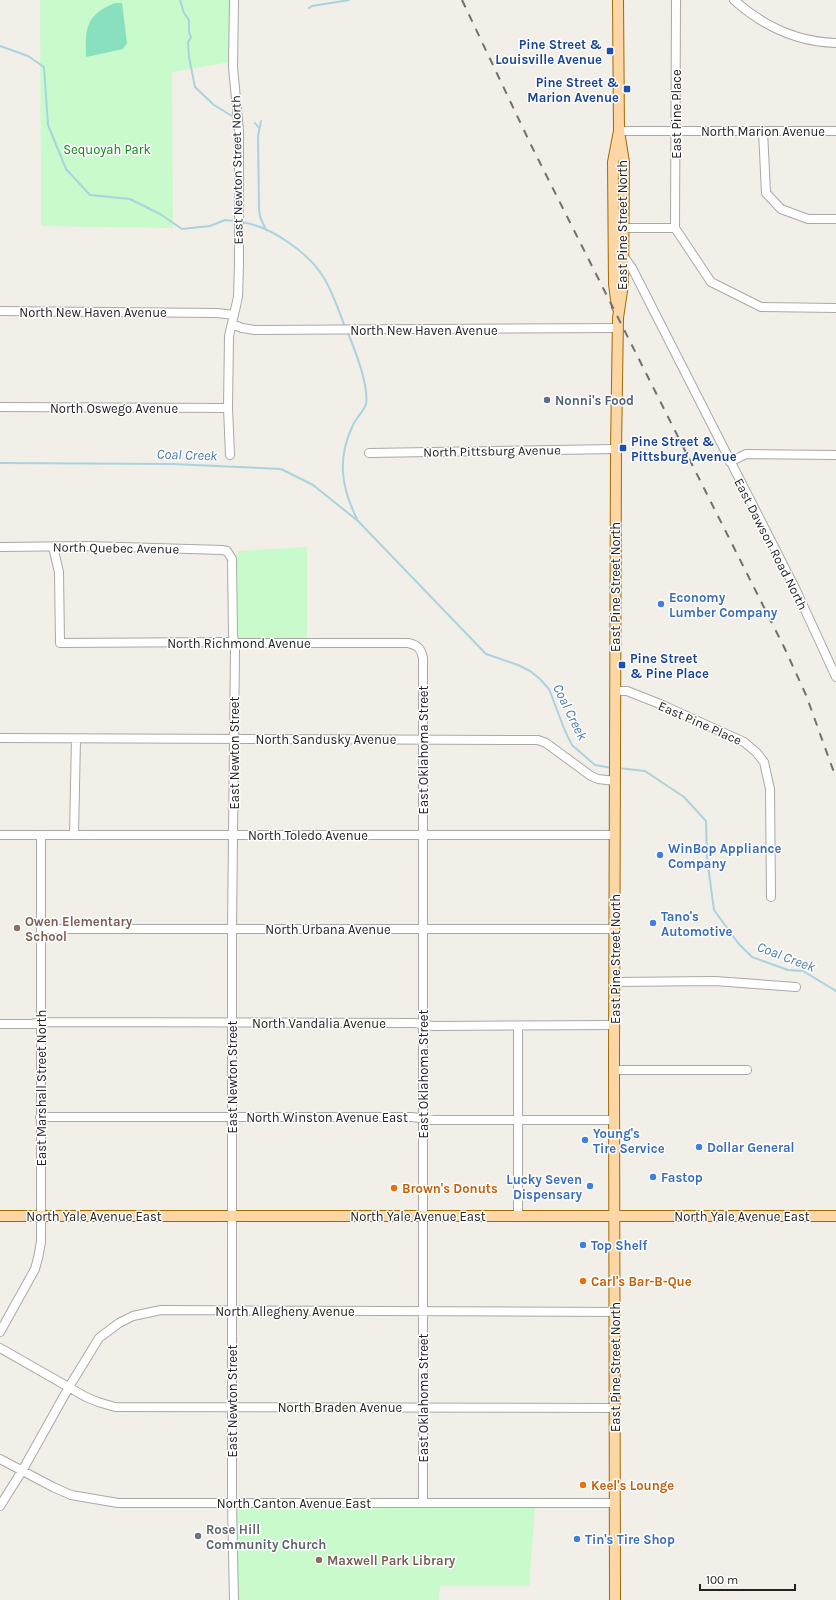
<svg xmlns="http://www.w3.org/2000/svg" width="836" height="1600" viewBox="0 0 836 1600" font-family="Karla,sans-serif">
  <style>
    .park { fill: #c8facc }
    .pitch { fill: #88e0be }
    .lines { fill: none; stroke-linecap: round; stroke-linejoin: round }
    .stream { stroke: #aad3df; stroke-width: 2 }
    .minor-casing { stroke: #a9a9a9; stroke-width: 10 }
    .major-casing { stroke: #a06b00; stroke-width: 12 }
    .minor { stroke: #fff; stroke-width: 8 }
    .major { stroke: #fcd6a4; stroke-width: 10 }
    .rail { stroke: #707070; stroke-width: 2; stroke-dasharray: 8 8; stroke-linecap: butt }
    .transit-dot { fill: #1a4fb4; stroke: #fff; stroke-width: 1.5 }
    .service-dot { fill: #5c6f8a; stroke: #fff; stroke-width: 1.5 }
    .shop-dot { fill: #3f7fe0; stroke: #fff; stroke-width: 1.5 }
    .education-dot { fill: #8d6e63; stroke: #fff; stroke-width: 1.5 }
    .food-dot { fill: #e8710a; stroke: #fff; stroke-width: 1.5 }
    .worship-dot { fill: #6b7280; stroke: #fff; stroke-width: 1.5 }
    .labels { text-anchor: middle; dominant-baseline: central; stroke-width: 3; stroke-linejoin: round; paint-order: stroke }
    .transit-label { font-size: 13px; font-weight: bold; fill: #164399; stroke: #fff; text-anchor: end }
    .street-label { font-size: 13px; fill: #222; stroke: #fff }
    .park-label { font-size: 13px; fill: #0c8416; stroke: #fff }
    .service-label { font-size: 13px; font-weight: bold; fill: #4e5e75; stroke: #fff; text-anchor: start }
    .shop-label { font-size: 13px; font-weight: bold; fill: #366cbe; stroke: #fff; text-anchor: start }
    .education-label { font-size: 13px; font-weight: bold; fill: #785e54; stroke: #fff; text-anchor: start }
    .food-label { font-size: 13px; font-weight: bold; fill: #c56008; stroke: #fff; text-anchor: start }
    .worship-label { font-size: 13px; font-weight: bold; fill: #5b616d; stroke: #fff; text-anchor: start }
    .water-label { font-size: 14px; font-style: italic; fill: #4a7aab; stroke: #fff }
  </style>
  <rect width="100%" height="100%" fill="#f2efe9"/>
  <!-- park -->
  <path class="park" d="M40,0H229L230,62L172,72L173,228L41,226Z
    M307,547V639L238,638L237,551Z
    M240,1508H535L529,1586H440L439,1600H237L236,1513L237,1509Z"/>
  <!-- pitch -->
  <path class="pitch" d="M115,3H122L127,43L123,49L86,57C85,27 86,15 115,3Z"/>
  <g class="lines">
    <!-- stream -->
    <path class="stream" d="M180,0L184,13L189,20V32L191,37L188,42L189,57L195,87L214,105L232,116
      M309,8L312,6L349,0
      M0,46L28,56L44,67L48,125L66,169L90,195L130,199L160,214L182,229L210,226L225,220L234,221
      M261,121L258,136L259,208L260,217L266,230
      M255,123L259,128
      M242,222C272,227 309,253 324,278C333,293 339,311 345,327
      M348,333C355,350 369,386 366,404C364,411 356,418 353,425C337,458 341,487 357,519
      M0,463L172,464L281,469L313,485L358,521L486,654L518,665L530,671L540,679L549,689L565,731L572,745L595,765L612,768
      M618,768L645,771L684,797L706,821L707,858L714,910L738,943L752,957L788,970L803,971L836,991"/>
    <defs>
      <path id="minor" d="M734,0C763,26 797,42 836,43
        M619,131H836
        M763,131L766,193L781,209L808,219H836
        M624,228H675
        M675,228L676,0
        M675,228L711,282L761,307L836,308
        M622,254L632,268L795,588L836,677
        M0,311L217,313L234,315
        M232,324L242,328L255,330L618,328
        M0,407L228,408
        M369,453L616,449
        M230,455L228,408L229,336L238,297L239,265V131L233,67L234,0
        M730,462L746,454L836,455
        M0,547L88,546L222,550L227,551L232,559L233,635L235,649L232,929V1504L234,1600
        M53,547L59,572L60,643L226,642L240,643H408C418,645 421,649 423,658V1503
        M615,691H627L660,704L744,742L756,752L764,762L770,789L771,897
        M0,738L538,740L546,743L591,776L598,779L615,781
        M0,835H615
        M74,835L76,739
        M41,929H615
        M615,982L715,981L796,987
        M0,1024H32L41,1022L415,1023L433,1026L614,1025
        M518,1026V1216
        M614,1070H747
        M40,1117H412L434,1120H614
        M0,1332L35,1269L38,1258L41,1242V835
        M0,1348L86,1397L98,1402L115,1407L615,1408
        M0,1459L53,1487L71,1495L118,1503H615
        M0,1506L22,1471L69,1387L99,1338L119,1323L133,1316L161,1310L615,1312"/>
      <path id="major" d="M617,307L614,284L613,162L619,131L618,0
        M0,1216H836
        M615,1600L614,1059L616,449L618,318L623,284L624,162L619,131"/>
    </defs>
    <!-- minor casing -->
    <use href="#minor" class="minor-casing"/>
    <!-- major casing -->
    <use href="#major" class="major-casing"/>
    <!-- minor -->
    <use href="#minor" class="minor"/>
    <!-- major -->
    <use href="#major" class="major"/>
    <!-- rail -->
    <path class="rail" d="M462,0L531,145L785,649L806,695L836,778"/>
  </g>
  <!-- markers -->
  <g class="transit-dot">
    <rect x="606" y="47" width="8" height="8" rx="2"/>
    <rect x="623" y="85" width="8" height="8" rx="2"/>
    <rect x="619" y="444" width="8" height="8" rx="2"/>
    <rect x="618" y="661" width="8" height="8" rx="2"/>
  </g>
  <circle class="service-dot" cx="547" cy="400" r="4"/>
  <g class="shop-dot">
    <circle cx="661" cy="604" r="4"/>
    <circle cx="660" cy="855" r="4"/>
    <circle cx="653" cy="923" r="4"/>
    <circle cx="585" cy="1140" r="4"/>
    <circle cx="699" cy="1147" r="4"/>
    <circle cx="653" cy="1177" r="4"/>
    <circle cx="590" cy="1186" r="4"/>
    <circle cx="583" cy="1245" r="4"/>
    <circle cx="577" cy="1539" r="4"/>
  </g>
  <g class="education-dot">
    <circle cx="17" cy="928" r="4"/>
    <circle cx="319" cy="1560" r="4"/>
  </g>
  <g class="food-dot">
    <circle cx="394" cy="1188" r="4"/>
    <circle cx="583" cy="1281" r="4"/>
    <circle cx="583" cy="1485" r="4"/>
  </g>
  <circle class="worship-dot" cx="198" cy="1536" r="4"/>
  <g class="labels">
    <!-- transit labels -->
    <g class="transit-label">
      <text x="602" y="44">Pine Street &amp;<tspan x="602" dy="15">Louisville Avenue</tspan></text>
      <text x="619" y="82">Pine Street &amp;<tspan x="619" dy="15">Marion Avenue</tspan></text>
      <text x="631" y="441" text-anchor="start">Pine Street &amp;<tspan x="631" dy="15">Pittsburg Avenue</tspan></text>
      <text x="630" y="658" text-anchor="start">Pine Street<tspan x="630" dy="15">&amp; Pine Place</tspan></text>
    </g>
    <!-- street labels -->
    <g class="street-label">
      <text transform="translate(676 114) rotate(-90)">East Pine Place</text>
      <text x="763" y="131">North Marion Avenue</text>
      <text transform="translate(237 170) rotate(-91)">East Newton Street North</text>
      <text transform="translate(622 225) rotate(-90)">East Pine Street North</text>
      <text x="93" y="312">North New Haven Avenue</text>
      <text x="424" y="330">North New Haven Avenue</text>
      <text x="114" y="408">North Oswego Avenue</text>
      <text transform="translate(492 451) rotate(-1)">North Pittsburg Avenue</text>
      <text transform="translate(771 544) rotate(63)">East Dawson Road North</text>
      <text transform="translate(116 548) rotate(1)">North Quebec Avenue</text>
      <text transform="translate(615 587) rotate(-90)">East Pine Street North</text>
      <text x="239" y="643">North Richmond Avenue</text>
      <text transform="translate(700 723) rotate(24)">East Pine Place</text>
      <text x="326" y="739">North Sandusky Avenue</text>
      <text transform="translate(423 750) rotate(-90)">East Oklahoma Street</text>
      <text transform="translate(234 753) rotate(-90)">East Newton Street</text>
      <text x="308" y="835">North Toledo Avenue</text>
      <text x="328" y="929">North Urbana Avenue</text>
      <text transform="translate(615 959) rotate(-90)">East Pine Street North</text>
      <text x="319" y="1023">North Vandalia Avenue</text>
      <text transform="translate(423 1074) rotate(-90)">East Oklahoma Street</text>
      <text transform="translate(232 1077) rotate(-90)">East Newton Street</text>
      <text transform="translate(41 1088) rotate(-90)">East Marshall Street North</text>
      <text x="327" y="1117">North Winston Avenue East</text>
      <text x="94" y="1216">North Yale Avenue East</text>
      <text x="418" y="1216">North Yale Avenue East</text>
      <text x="742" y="1216">North Yale Avenue East</text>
      <text x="285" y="1311">North Allegheny Avenue</text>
      <text transform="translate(615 1367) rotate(-90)">East Pine Street North</text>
      <text transform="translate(423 1398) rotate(-90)">East Oklahoma Street</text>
      <text transform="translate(232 1401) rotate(-90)">East Newton Street</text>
      <text x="340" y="1407">North Braden Avenue</text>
      <text x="294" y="1503">North Canton Avenue East</text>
    </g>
    <!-- park labels -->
    <g class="park-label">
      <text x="107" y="149">Sequoyah Park</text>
    </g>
    <!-- service labels -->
    <g class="service-label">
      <text x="555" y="400">Nonni's Food</text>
    </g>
    <!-- shop labels -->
    <g class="shop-label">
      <text x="669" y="597">Economy<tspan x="669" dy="15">Lumber Company</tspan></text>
      <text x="668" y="848">WinBop Appliance<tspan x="668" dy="15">Company</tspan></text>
      <text x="661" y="916">Tano's<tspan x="661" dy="15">Automotive</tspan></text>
      <text x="593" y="1133">Young's<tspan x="593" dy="15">Tire Service</tspan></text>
      <text x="707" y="1147">Dollar General</text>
      <text x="661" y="1177">Fastop</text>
      <text x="582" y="1179" text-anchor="end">Lucky Seven<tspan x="582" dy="15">Dispensary</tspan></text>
      <text x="591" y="1245">Top Shelf</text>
      <text x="585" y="1539">Tin's Tire Shop</text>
    </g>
    <!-- education labels -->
    <g class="education-label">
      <text x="25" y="921">Owen Elementary<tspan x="25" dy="15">School</tspan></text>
      <text x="327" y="1560">Maxwell Park Library</text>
    </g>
    <!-- food labels -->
    <g class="food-label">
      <text x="402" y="1188">Brown's Donuts</text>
      <text x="591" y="1281">Carl's Bar-B-Que</text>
      <text x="591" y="1485">Keel's Lounge</text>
    </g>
    <!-- worship labels -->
    <g class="worship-label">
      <text x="206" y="1529">Rose Hill<tspan x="206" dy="15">Community Church</tspan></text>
    </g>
    <!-- water labels -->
    <g class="water-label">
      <text transform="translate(187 455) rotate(2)">Coal Creek</text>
      <text transform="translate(570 712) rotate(64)">Coal Creek</text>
      <text transform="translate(786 957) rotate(21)">Coal Creek</text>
    </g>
  </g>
  <!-- scale -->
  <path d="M700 1584v6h95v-6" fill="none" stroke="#222222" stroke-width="2"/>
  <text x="706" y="1584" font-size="12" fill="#222222" stroke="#ffffff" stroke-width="3" paint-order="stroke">100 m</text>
</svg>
